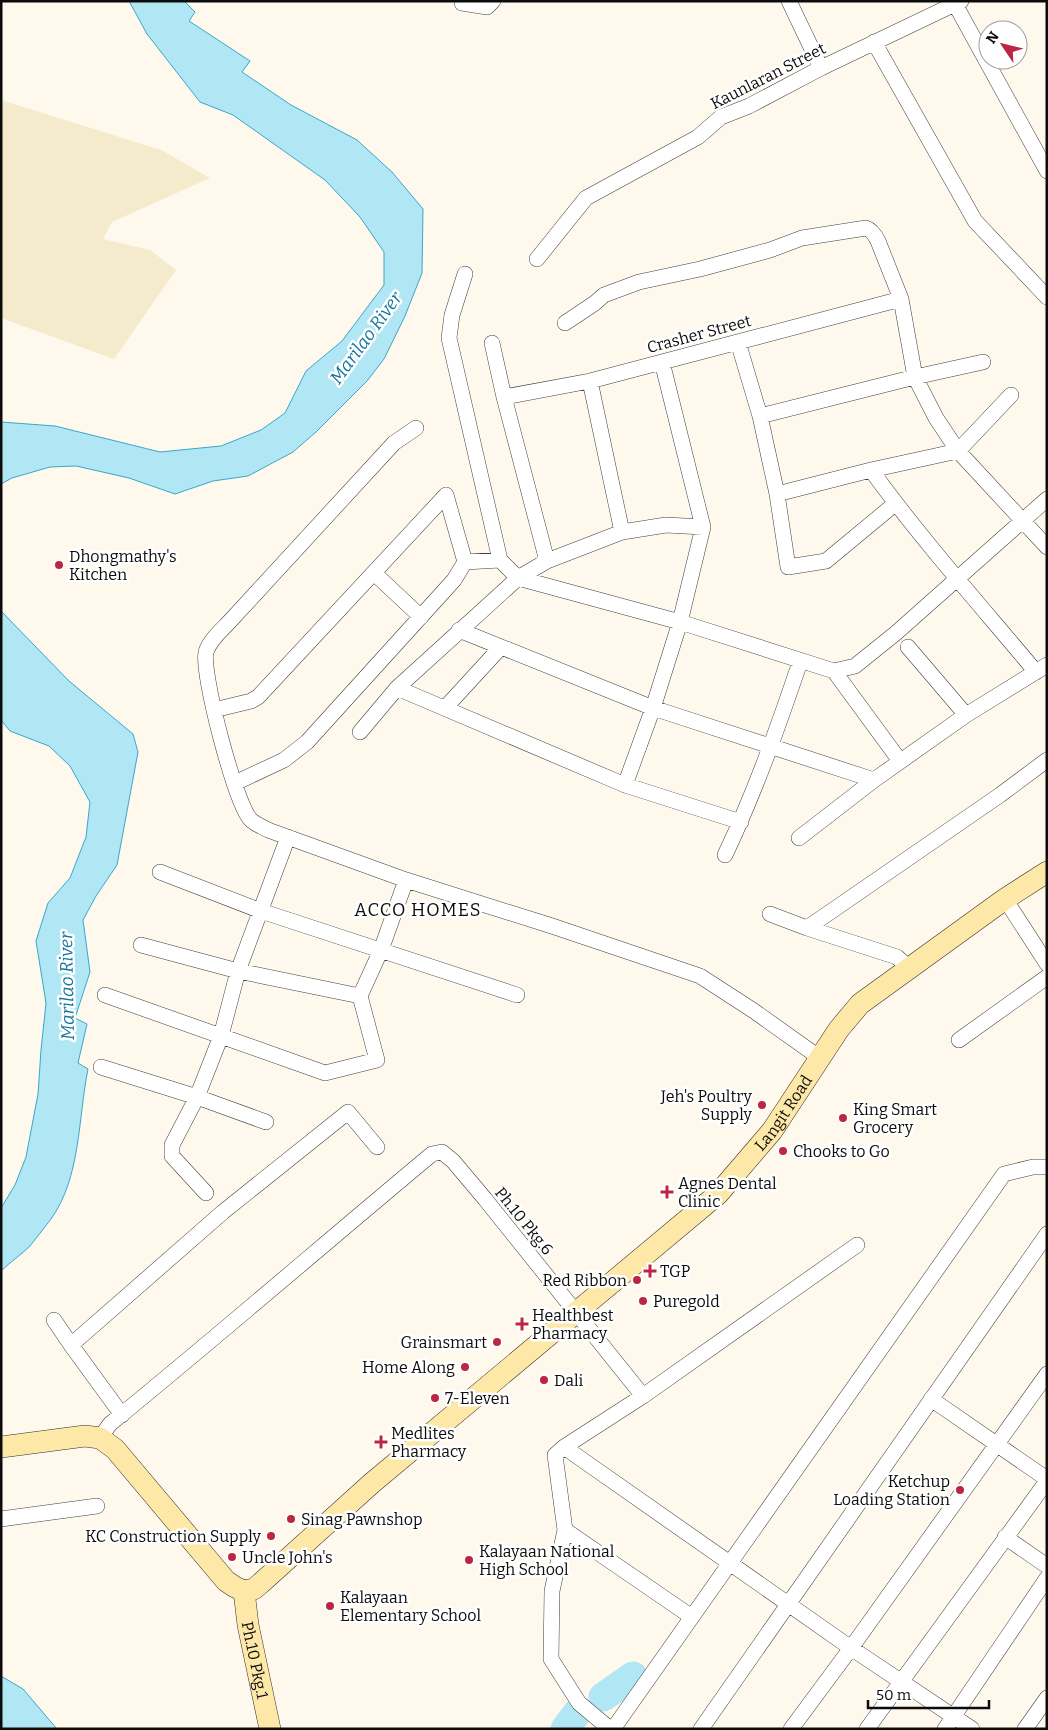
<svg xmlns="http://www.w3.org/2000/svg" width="1048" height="1730" viewBox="0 0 1048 1730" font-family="Bitter,serif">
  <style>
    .farmland { fill: #f4ebcc }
    .water { fill: #b1e6f5; stroke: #38a7cc }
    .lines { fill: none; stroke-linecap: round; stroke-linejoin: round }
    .river { stroke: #b1e6f5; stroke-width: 29 }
    .street-casing { stroke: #3f3f3f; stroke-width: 16 }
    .secondary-casing { stroke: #2e2e2e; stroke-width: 22 }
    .street { stroke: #fff; stroke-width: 15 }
    .secondary { stroke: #fee8a7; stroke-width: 21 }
    .poi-dot { fill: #bb2643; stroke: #fff; stroke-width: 2 }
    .labels { text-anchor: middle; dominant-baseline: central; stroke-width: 5; stroke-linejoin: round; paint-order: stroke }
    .street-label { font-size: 16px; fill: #0c0c0c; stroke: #fff }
    .poi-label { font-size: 16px; fill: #0c0c0c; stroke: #fff; text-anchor: start }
    .water-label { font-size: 18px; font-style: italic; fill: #17769c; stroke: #fff }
    .neighbourhood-label { font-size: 18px; letter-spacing: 1px; fill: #0c0c0c; stroke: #fff }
  </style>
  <rect width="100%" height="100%" fill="#fff8ec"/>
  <!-- farmland -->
  <path class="farmland" d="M1,100L161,150L210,178L112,222L103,239L150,250L176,270L114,359L1,318Z"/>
  <!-- water -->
  <path class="water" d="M129,1H184L195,12L189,21L250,61L242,72L291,105L357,140L392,172L423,209L422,273L405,316L384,359L367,381L316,432L293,452L248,476L213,481L175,494L129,478L76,466L50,467L12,478L1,484V422L55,426L160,452L221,446L261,430L285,413L306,371L342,341L384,285V252L360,217L325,180L233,115L200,102L147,34Z
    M1,611L69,681L133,734L138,752L117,865L96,896L83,920L90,972L75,1018L87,1024L78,1063L88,1069C78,1118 81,1177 51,1219C44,1228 37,1237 30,1246C21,1255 10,1262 1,1271V1208L15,1185L26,1157L38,1094L41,1050L46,1003L36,941L48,903L70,878L86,837L90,802L70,766L49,746L10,731L1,720Z
    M1,1676L23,1689L57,1729H1Z"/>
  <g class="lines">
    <!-- river -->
    <path class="river" d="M603,1697L633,1676
      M565,1729L577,1713"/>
    <defs>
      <path id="street" d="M789,1L821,68
        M462,3L487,7L493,1
        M955,4L1047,171
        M874,42L975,221L1047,297
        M537,259L586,198L698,137L721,117L749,106L821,68L961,1
        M465,274L452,315L449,338L500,560
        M565,323L595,303L604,295L639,282L700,269L770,250L802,238L866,228C872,230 875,235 878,241L901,299L915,377L936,418L958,451L1047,547
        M738,342L760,416L777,494L788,567L826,561L896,503
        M492,343L504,397L547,561
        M590,381L622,532
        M504,397L590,381L901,299
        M760,416L915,377L983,362
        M416,428L394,443L232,619C223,629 210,639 206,652C201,673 236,806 251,820C255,824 263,827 268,830L406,880L552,926L700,976L754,1011L820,1058
        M871,470C922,540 980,605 1036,672
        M777,494L871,470L958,451L1011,395
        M465,562L500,560L518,578L680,622L834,671L855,666L896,633L1047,499
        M374,573L421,617
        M459,630L653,708L874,780
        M908,647L966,715
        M834,671L900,761
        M397,688L625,785L741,822
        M445,708L501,647
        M214,710L251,701L258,697L446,495
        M360,732L397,688L518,578L547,561L622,532L666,525L703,527
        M235,783L284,760L307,742L454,580L465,562L446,495
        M625,785L653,708L680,622L703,527L662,362
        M799,838L874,780L966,715L1047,665
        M725,855C755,792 778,727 800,662
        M160,872L261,911L517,995
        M1005,899L1047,964
        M770,914L807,928L897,957L909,968
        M807,928L1000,795L1047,760
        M141,945L238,971L360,996
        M105,995L325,1073L377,1060L360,996L381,950L406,880
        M959,1040L1047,977
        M101,1067L197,1097L266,1122
        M206,1193L172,1156V1145L197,1097L221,1036L238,971L288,837
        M54,1320L71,1345L122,1415
        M71,1345L223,1212L348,1112L377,1147
        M931,1399L1047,1479
        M100,1438L110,1424C218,1336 324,1244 432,1154L442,1152L453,1161L485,1199L643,1396
        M564,1447L851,1648L972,1729
        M1,1519L97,1506
        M565,1530L686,1613
        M1005,1537L1047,1566
        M610,1729L579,1703L551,1659L552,1591L565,1530L555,1455L564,1447L643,1396L857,1245
        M613,1729L1004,1174L1033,1167H1047
        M701,1729L1047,1234
        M791,1729L851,1648L1047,1374
        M867,1729L1047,1481
        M945,1729L1047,1578
        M1025,1729L1047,1698"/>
      <g id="secondary">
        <path d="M1,1447L85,1436L100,1438L115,1449L226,1581L235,1587L244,1591"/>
        <path id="s1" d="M244,1591L254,1589L261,1583L372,1483L718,1194L772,1131L839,1029L860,1004L1005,899L1047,872"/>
        <path id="s2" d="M244,1591L248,1625L270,1729"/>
      </g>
    </defs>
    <!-- street casing -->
    <use href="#street" class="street-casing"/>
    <!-- secondary casing -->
    <use href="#secondary" class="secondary-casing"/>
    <!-- street -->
    <use href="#street" class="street"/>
    <!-- secondary -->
    <use href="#secondary" class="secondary"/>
  </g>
  <!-- markers -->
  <g class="poi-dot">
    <circle cx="59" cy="565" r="5"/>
    <circle cx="762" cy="1105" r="5"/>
    <circle cx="843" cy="1118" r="5"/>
    <circle cx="783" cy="1151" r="5"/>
    <path d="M664.5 1184.5h5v5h5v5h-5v5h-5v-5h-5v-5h5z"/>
    <path d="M647.5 1263.5h5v5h5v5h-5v5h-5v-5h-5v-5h5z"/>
    <circle cx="637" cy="1280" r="5"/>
    <circle cx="643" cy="1301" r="5"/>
    <path d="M519.5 1316.5h5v5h5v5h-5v5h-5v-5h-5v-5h5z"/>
    <circle cx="497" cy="1342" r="5"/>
    <circle cx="465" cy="1367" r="5"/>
    <circle cx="544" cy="1380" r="5"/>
    <circle cx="435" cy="1398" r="5"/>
    <path d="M378.5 1434.5h5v5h5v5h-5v5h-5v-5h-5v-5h5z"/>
    <circle cx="960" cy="1490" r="5"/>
    <circle cx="291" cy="1519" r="5"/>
    <circle cx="271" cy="1536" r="5"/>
    <circle cx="232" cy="1557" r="5"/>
    <circle cx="469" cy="1560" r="5"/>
    <circle cx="330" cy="1606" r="5"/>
  </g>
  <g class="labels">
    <!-- street labels -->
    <g class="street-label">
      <text transform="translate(768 76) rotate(-27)">Kaunlaran Street</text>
      <text transform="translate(699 334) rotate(-15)">Crasher Street</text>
      <text stroke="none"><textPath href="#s1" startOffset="724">Langit Road</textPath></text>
      <text transform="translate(524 1221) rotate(51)">Ph.10 Pkg.6</text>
      <text stroke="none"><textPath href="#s2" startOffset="70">Ph.10 Pkg.1</textPath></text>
    </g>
    <!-- poi labels -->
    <g class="poi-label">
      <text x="69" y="556">Dhongmathy's<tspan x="69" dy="18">Kitchen</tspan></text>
      <text x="752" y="1096" text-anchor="end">Jeh's Poultry<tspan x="752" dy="18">Supply</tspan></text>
      <text x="853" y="1109">King Smart<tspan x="853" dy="18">Grocery</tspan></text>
      <text x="793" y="1151">Chooks to Go</text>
      <text x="678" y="1183">Agnes Dental<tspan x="678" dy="18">Clinic</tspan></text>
      <text x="660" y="1271">TGP</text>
      <text x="627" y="1280" text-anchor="end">Red Ribbon</text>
      <text x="653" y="1301">Puregold</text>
      <text x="532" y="1315">Healthbest<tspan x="532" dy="18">Pharmacy</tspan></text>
      <text x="487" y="1342" text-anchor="end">Grainsmart</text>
      <text x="455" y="1367" text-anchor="end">Home Along</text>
      <text x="554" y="1380">Dali</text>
      <text x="445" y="1398">7-Eleven</text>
      <text x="391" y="1433">Medlites<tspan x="391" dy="18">Pharmacy</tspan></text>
      <text x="950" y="1481" text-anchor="end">Ketchup<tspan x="950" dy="18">Loading Station</tspan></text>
      <text x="301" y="1519">Sinag Pawnshop</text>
      <text x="261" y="1536" text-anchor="end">KC Construction Supply</text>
      <text x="479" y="1551">Kalayaan National<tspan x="479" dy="18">High School</tspan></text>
      <text x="242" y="1557">Uncle John's</text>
      <text x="340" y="1597">Kalayaan<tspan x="340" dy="18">Elementary School</tspan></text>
    </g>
    <!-- water labels -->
    <g class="water-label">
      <text transform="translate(366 338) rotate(-54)">Marilao River</text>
      <text transform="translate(67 986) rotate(-91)">Marilao River</text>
    </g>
    <!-- neighbourhood labels -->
    <g class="neighbourhood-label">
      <text x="418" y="910">ACCO HOMES</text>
    </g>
  </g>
  <!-- border -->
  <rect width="1048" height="1730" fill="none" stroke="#0c0c0c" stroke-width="5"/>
  <!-- north arrow -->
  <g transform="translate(1003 45) rotate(305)"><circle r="24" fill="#ffffff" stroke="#9e9e9e"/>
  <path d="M0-4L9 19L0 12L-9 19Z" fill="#bb2643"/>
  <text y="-8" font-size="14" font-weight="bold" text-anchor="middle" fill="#0c0c0c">N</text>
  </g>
  <!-- scale -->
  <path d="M868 1700v8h121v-8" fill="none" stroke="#0c0c0c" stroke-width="2.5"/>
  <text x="876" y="1700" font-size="15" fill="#0c0c0c" stroke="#ffffff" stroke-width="4" paint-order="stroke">50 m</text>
</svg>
